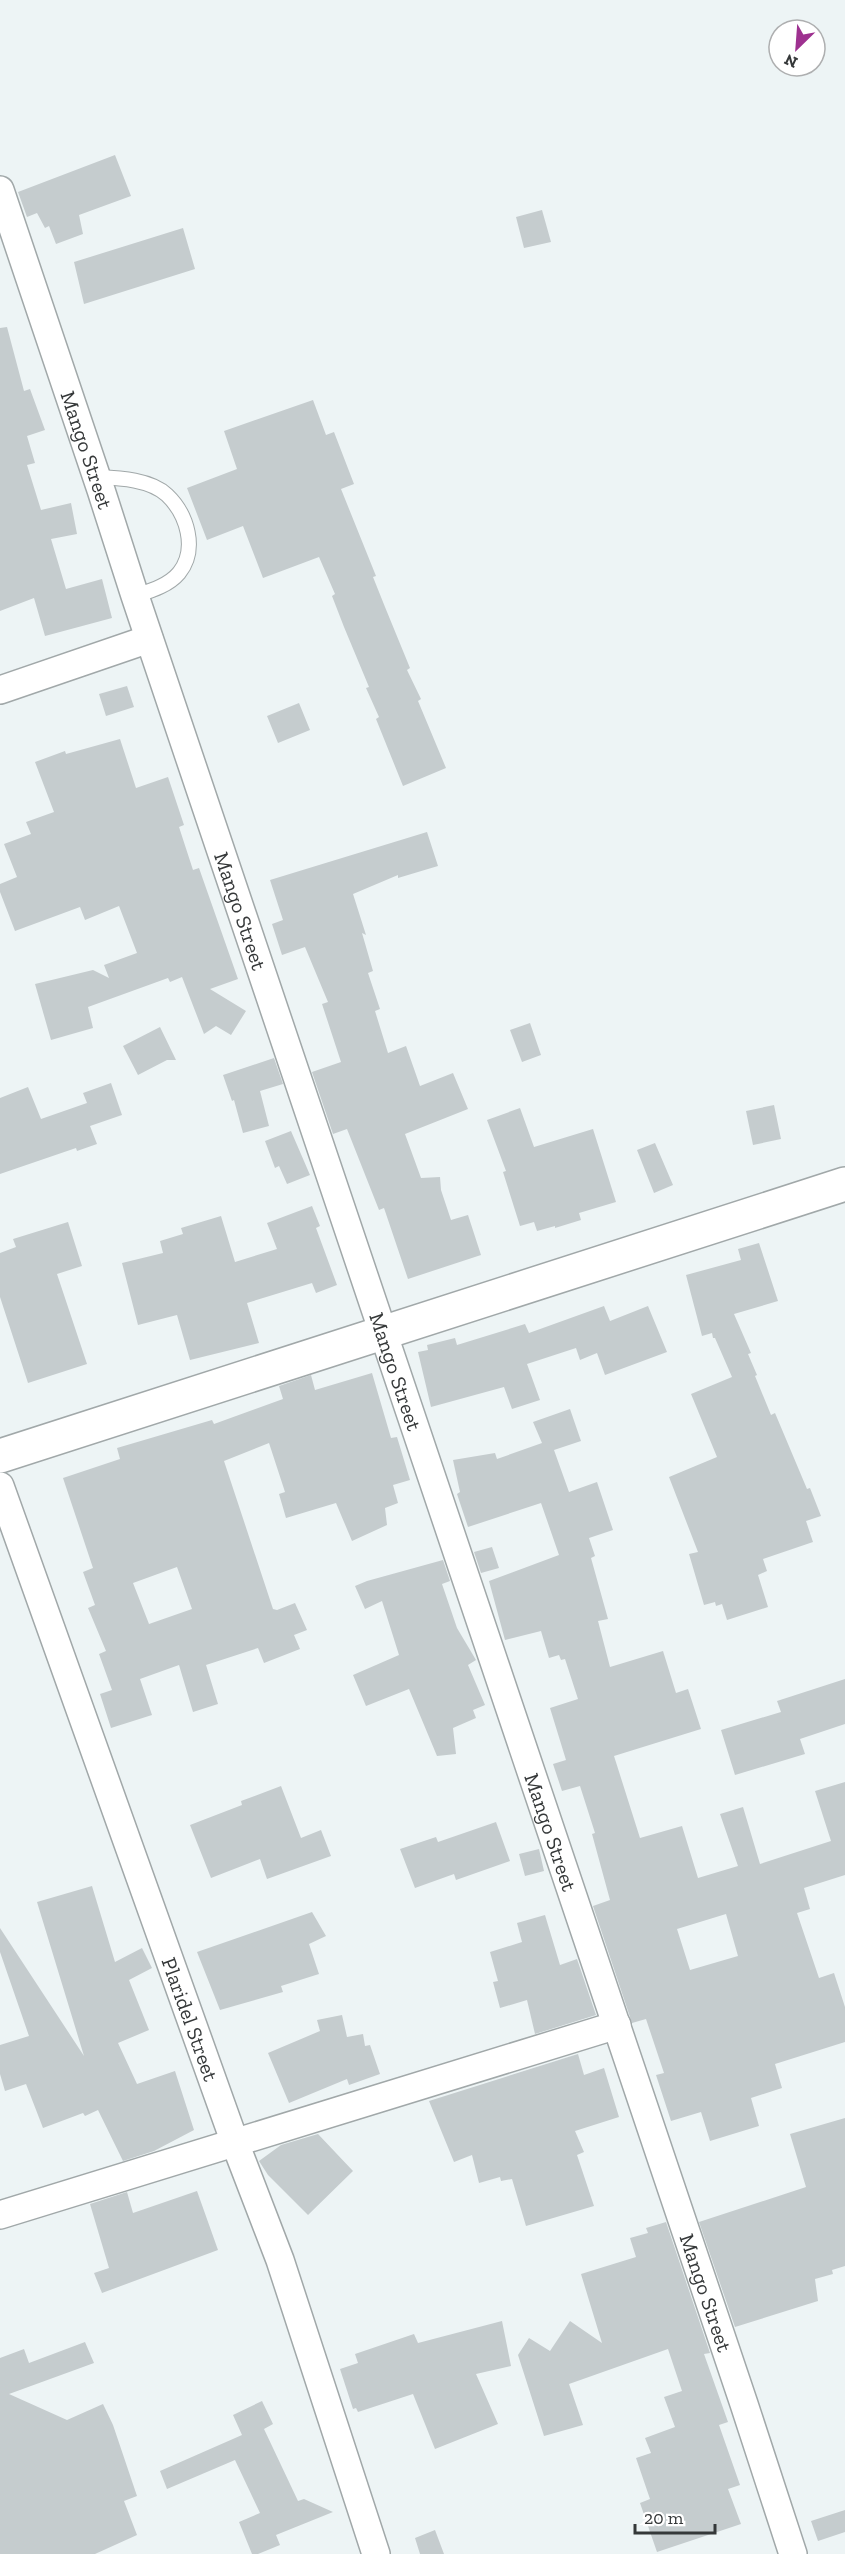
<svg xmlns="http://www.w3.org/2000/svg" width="845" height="2554" viewBox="0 0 845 2554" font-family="'Zilla Slab',serif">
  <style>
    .building { fill: #c5ccce; fill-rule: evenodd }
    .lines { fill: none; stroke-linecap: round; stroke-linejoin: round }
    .service-casing { stroke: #a1a8a9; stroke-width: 16 }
    .minor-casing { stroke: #a1a8a9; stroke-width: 30 }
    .secondary-casing { stroke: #a1a8a9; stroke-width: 36 }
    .service { stroke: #fff; stroke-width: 14 }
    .minor { stroke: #fff; stroke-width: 27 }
    .secondary { stroke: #fff; stroke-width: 33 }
    .labels { text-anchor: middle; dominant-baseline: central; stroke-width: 4.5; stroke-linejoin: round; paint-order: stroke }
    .street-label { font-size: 21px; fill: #353839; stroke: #fff }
  </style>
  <rect width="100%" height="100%" fill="#edf4f5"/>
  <!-- building -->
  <path class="building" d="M115,155L131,196L79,215L83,234L56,244L49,226L45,228L37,213L27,217L18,192Z
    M542,210L551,242L524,248L516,217Z
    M183,228L195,269L84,304L74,262Z
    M7,327L24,391L30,389L45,430L27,436L35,463L27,465L41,510L71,503L77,534L51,539L66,589L102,579L112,618L45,636L34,598L0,611V328Z
    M313,400L326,435L334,432L354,484L341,489L376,576L373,577L385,607L410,668L407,670L421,699L418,701L446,768L403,786L376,719L379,717L366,688L369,687L344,627L332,596L335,594L319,557L263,578L243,526L207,540L187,488L237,469L224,431Z
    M127,686L134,707L106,716L99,694Z
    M299,703L310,730L278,743L267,716Z
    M120,739L136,788L168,777L184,825L179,827L193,870L199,868L238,979L210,989L246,1011L231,1035L216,1026L204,1034L182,977L170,982L168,978L88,1007L93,1028L51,1040L35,984L93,970L109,978L104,965L137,953L119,906L85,920L80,907L15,931L0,892V884L17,877L4,844L31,834L26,822L54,812L35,762L65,751L66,754Z
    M427,832L438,866L398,878V875L353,894L366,935L362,933L373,971L368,973L380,1009L375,1011L388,1053L406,1046L420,1086L453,1073L468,1109L405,1134L421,1178L440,1177L441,1190L451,1220L468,1215L481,1255L408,1279L384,1208L379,1210L347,1129L333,1134L312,1072L341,1062L322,1004L328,1002L305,947L282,955L272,924L283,920L270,880Z
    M530,1023L541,1055L522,1062L510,1030Z
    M160,1027L176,1060H167L138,1075L123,1046Z
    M274,1058L283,1084L260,1091L269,1126L243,1133L234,1100L232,1101L223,1075Z
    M111,1083L122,1115L90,1126L97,1144L77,1151L76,1148L0,1174V1098L28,1087L41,1119L87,1103L83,1093Z
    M774,1105L781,1139L753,1145L746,1111Z
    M520,1108L534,1147L593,1129L616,1202L579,1213L581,1220L555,1228V1226L537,1231L534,1222L520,1226L503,1172L506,1171L487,1120Z
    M291,1131L310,1175L287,1184L279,1166L275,1168L265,1141Z
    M655,1143L673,1185L654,1193L637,1150Z
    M312,1206L320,1226L316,1228L337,1285L316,1293L312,1283L247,1303L259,1343L190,1360L177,1315L138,1325L122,1263L163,1253L160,1241L183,1234L181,1228L221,1216L235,1262L277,1249L267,1223Z
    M68,1222L82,1266L57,1274L87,1364L28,1383L0,1297V1253L16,1247L13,1239Z
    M759,1243L778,1301L734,1314L751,1353L748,1354L757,1375L755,1376L771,1415L775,1413L807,1489L810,1488L821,1516L806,1521L813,1542L763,1559L767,1571L758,1575L768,1607L727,1620L722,1604L716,1606L715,1602L704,1605L689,1554L698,1552L669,1477L717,1457L691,1394L732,1377L715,1338H713L712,1333L702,1336L686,1275L741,1260L738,1249Z
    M604,1306L610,1321L648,1306L667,1352L605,1375L597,1353L580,1360L576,1348L527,1364L540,1400L512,1409L504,1387L431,1407L418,1352L428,1350L427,1345L455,1338L457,1345L525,1324L529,1333Z
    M372,1373L391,1438L397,1437L410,1480L393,1485L398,1503L385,1508L387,1525L352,1541L336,1503L286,1518L279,1494L285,1492L269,1443L224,1461L273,1609L277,1610L295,1603L307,1630L294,1635L300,1649L264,1663L258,1648L206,1665L218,1704L193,1712L179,1665L140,1679L152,1715L111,1728L100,1694L112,1690L99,1654L106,1651L88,1608L95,1605L83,1572L93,1568L63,1478L120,1459L117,1448L212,1420L214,1424L283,1399L279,1386L311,1375L315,1390ZM177,1567L192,1609L149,1624L133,1583Z
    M570,1409L581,1441L554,1450L569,1492L597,1482L613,1530L589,1538L595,1556L591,1558L608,1619L598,1621L610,1667L663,1651L676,1693L688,1689L701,1729L614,1756L640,1838L682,1826L698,1878L738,1866L720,1814L743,1807L760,1864L831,1841L815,1791L845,1782V1875L804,1888L810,1909L797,1913L819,1978L834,1973L845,2007V2042L775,2064L782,2088L751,2098L759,2126L710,2141L701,2112L671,2121L656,2075L664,2073L646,2019L632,2023L593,1906L610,1900L592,1834L595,1833L580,1786L562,1791L553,1764L566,1760L550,1708L578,1699L565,1659L561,1660L559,1655L549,1658L541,1631L505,1640L489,1581L559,1555L541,1503L468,1527L457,1494L460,1492L453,1460L495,1453L497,1459L542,1443L533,1422ZM726,1914L738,1956L690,1970L677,1929Z
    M492,1547L499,1568L481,1573L474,1552Z
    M443,1560L450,1581L442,1584L457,1628L476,1660L468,1665L485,1705L473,1710L476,1718L453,1728L456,1754L437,1756L409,1689L366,1706L353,1675L399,1655L382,1601L365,1609L355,1586L367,1581Z
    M845,1679V1724L800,1739L805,1754L735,1775L721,1730L781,1712L777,1701Z
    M281,1786L301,1838L321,1830L331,1856L267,1879L260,1859L211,1878L190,1825L242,1805L241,1801Z
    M496,1822L510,1861L456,1880L454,1874L415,1888L400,1849L436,1837L438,1842Z
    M539,1849L544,1871L525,1876L519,1854Z
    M92,1886L115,1962L142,1948L152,1968L129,1980L149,2030L118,2043L137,2084L175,2071L194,2130L154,2151L123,2161L98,2110L85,2116L83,2113L43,2128L26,2084L5,2091L0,2074V2045L29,2036L0,1952V1928L84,2056L37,1902Z
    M312,1912L326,1936L309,1944L319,1974L281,1986L283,1992L220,2010L197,1952Z
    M545,1915L560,1965L577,1959L596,2015L535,2034L527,2000L500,2008L493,1982L498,1981L490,1952L522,1942L517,1923Z
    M342,2015L347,2037L363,2034L365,2046L370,2045L380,2074L349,2085L347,2079L289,2103L268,2053L320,2031L317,2020Z
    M578,2054L584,2075L604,2068L619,2117L575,2131L584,2152L577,2155L594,2206L526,2226L512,2179L501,2181L500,2177L479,2183L472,2155L454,2162L429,2101Z
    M845,2118V2266L832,2270L833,2274L815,2279L818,2301L735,2327L699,2222L806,2187L790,2134Z
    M318,2134L353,2171L308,2215L268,2175L259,2161L281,2145Z
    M197,2191L218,2250L102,2293L94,2273L109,2268L90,2204L127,2192L133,2213Z
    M666,2222L710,2353L704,2354L728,2422L719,2425L740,2485L728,2489L741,2524L657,2552L640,2503L650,2499L636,2458L651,2453L645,2438L675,2427L664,2397L682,2391L668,2349L569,2384L583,2425L544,2436L518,2355L529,2338L550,2351L570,2321L602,2343L581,2274L636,2257L630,2238L648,2233L646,2228Z
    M502,2321L511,2366L476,2374L498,2424L435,2449L413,2394L358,2412L356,2408L353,2409L340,2369L358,2363L355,2354L414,2334L418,2343Z
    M85,2342L94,2363L9,2394L67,2420L103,2404L113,2425L137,2496L124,2501L137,2535L95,2554H0V2358L24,2349L29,2363Z
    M262,2401L273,2424L264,2429L298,2501L304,2499L333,2512L276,2535L280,2545L258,2554H252L239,2522L260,2513L235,2460L167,2489L160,2471L242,2435L233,2415Z
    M845,2510V2532L818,2541L811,2521Z
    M435,2530L444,2554H420L415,2538Z"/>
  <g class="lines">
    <defs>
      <path id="service" d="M97,477C118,478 150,479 167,495C187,514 198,549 179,573C168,586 150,591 135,596"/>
      <g id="minor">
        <path id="s1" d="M0,190L101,490L135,596L744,2404L793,2554"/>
        <path d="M0,690L149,639"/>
        <path id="s2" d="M0,1486L235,2143L280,2260L376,2554"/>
        <path d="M0,2215L617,2025"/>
      </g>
      <path id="secondary" d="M0,1456L845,1184"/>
    </defs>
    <!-- service casing -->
    <use href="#service" class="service-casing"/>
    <!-- minor casing -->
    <use href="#minor" class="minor-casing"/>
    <!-- secondary casing -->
    <use href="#secondary" class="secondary-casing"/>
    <!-- service -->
    <use href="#service" class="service"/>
    <!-- minor -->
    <use href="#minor" class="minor"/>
    <!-- secondary -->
    <use href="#secondary" class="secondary"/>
  </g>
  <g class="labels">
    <!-- street labels -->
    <g class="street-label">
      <text stroke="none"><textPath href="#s1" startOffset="274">Mango Street</textPath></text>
      <text stroke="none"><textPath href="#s1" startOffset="760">Mango Street</textPath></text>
      <text stroke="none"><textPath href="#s1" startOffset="1246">Mango Street</textPath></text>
      <text stroke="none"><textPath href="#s1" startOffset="1732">Mango Street</textPath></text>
      <text stroke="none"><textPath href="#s2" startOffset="566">Plaridel Street</textPath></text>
      <text stroke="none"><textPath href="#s1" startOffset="2218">Mango Street</textPath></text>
    </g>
  </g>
  <!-- north arrow -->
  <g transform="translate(797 48) rotate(205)"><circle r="28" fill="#ffffff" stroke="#aeafb0" stroke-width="1.5"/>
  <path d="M0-4.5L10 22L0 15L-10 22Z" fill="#9e3190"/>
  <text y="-9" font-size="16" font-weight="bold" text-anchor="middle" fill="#353839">N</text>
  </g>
  <!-- scale -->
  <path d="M635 2524v9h80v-9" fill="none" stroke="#353839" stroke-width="3"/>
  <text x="644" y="2524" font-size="18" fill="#353839" stroke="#ffffff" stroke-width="4.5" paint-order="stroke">20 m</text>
</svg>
